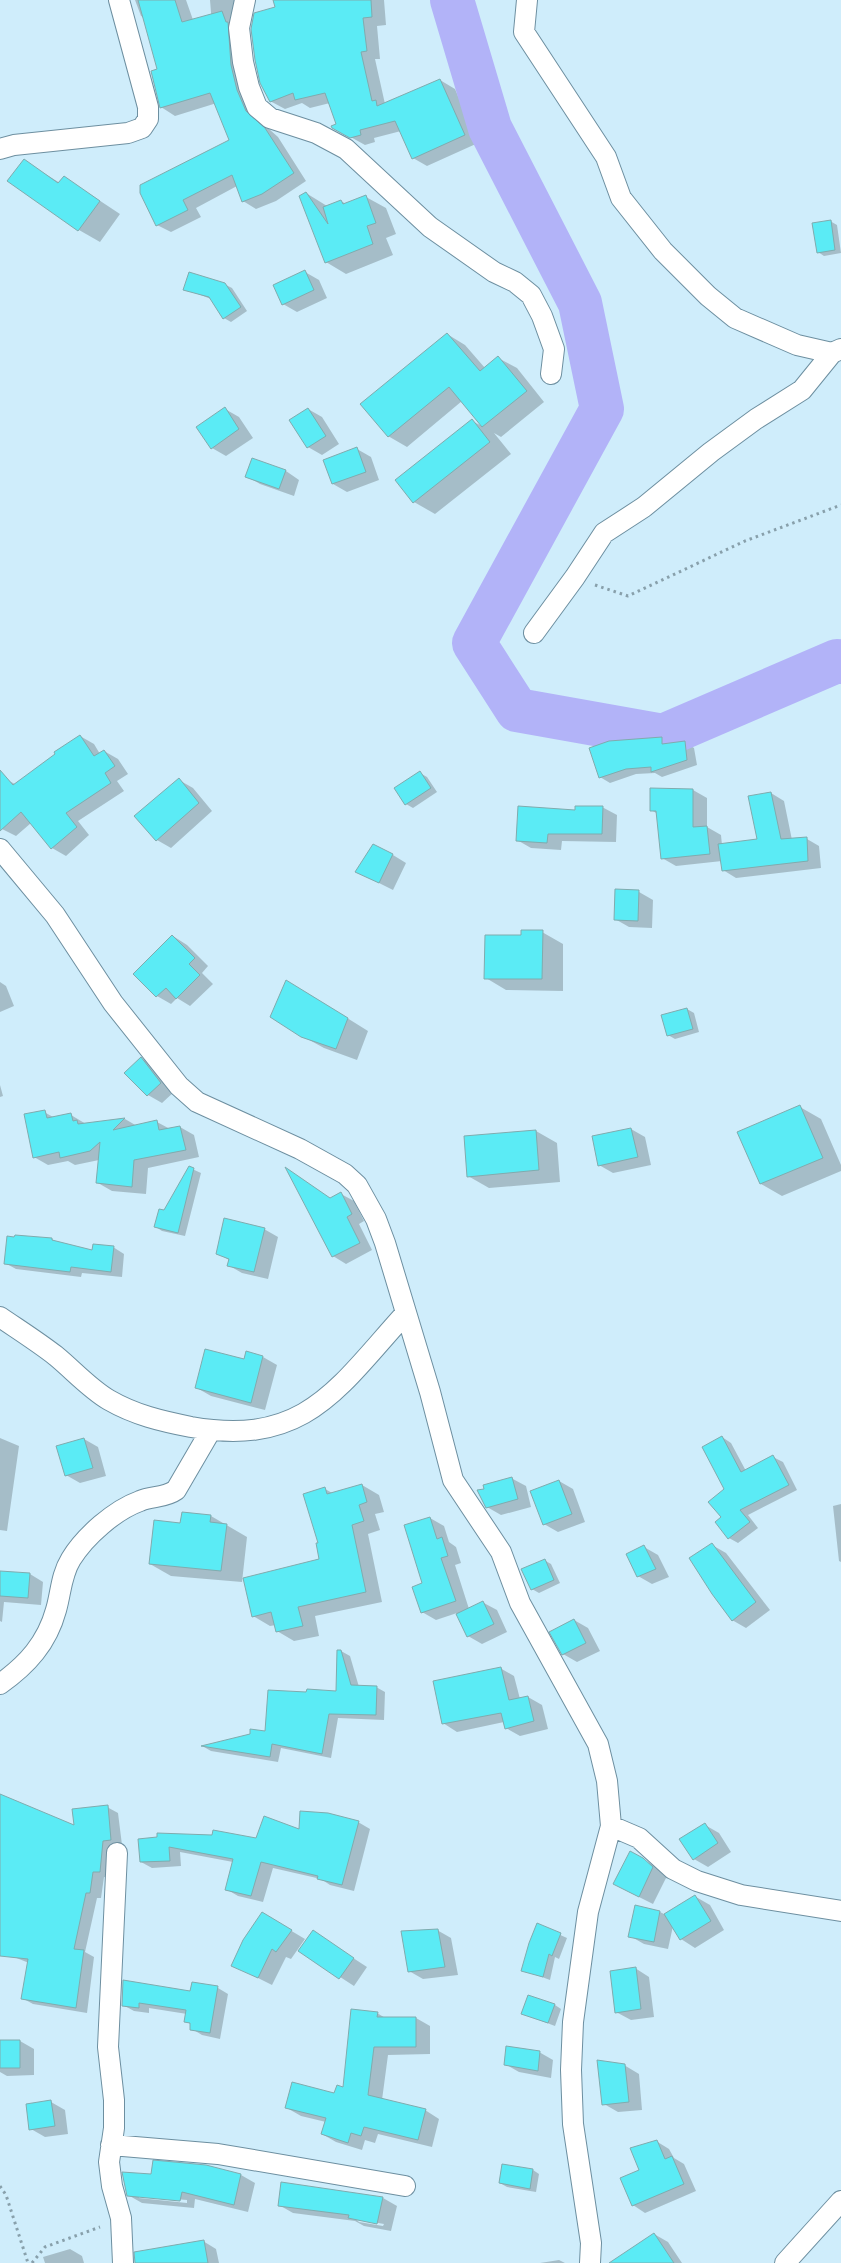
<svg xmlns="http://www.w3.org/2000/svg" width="841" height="2263" viewBox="0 0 841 2263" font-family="Manrope,sans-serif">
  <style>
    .shadow { fill: #0003; fill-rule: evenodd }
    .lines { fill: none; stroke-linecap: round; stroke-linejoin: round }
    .river { stroke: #b2b3f8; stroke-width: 44 }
    .building { fill: #5bebf5; stroke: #80abae }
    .street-casing { stroke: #6d8fa0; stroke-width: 22 }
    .path { stroke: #88a0ab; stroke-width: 3; stroke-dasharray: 2.5 4; stroke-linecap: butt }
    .street { stroke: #fff; stroke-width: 20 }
  </style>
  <rect width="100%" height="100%" fill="#cfedfb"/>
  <!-- shadow -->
  <path class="shadow" d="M135,0H186L217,88L210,0H244L260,121L278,137L306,181L276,201L256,209L243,201L237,186L196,208L201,217L171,232L157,225L230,141L220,102L175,116L161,107L158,70L145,18L141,16Z
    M274,0H384L386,25L377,26L380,59H375L385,104L440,80L455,89L478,143L427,166L413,158L401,131L374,138L375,142L365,145L347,135L338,125L330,103L310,108L302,103L285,109L270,101L256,60L277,8Z
    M24,161L60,183L64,177L120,214L100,242L79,230L9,181Z
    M306,193L327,206L341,201L346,204L366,197L386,208L396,234L386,238L393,255L346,274L326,262Z
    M830,221L837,225L841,253L824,256L818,252Z
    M305,272L319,280L327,298L297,312L283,304Z
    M224,284L232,288L247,311L231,322L224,318L211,299L185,289Z
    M447,334L465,345L485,368L498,358L517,368L544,402L501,437L494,433L511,454L435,514L414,502L472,421L482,426L462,401L407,447L388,436Z
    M225,409L239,417L253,438L226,456L212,448Z
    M308,409L322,417L339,444L322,455L308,447Z
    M357,449L371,457L379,480L347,492L333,484Z
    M252,460L286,471L299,480L294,496L260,484L246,476Z
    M80,736L94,744L100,754L104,751L118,759L128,774L117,781L124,791L78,821L89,835L66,856L52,848L31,823L16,836L2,829L0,826V786L7,780L15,784Z
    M661,739L671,744L684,742L694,748L697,765L662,777L655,773L636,774L610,783L600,777Z
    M420,773L427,777L437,792L413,808L406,804L396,789Z
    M179,780L193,788L212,811L171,848L157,840Z
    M652,790H693L707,798V827L721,835L722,845L758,840L771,793L784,801L792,840L807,839L819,846L821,868L736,878L723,870L722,861L676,866L662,858L658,814L651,810Z
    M602,807L617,815L616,842L562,841L561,850L531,848L517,840L576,811Z
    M393,855L406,863L393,890L357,872Z
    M616,891L639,892L653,900L652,928L629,927L615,919Z
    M542,932L563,944V991L506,990L486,978L522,937Z
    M173,936L187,945L208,966L202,973L213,984L190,1006L177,998L171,1004L157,996L135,974Z
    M0,982L6,986L14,1006L0,1012Z
    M307,993L368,1031L357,1060L324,1048L302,1036Z
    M687,1009L694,1013L699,1032L675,1039L668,1035Z
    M141,1058L155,1066L175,1091L162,1103L148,1095L126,1073Z
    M0,1085L3,1096L0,1097Z
    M800,1107L821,1119L841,1165V1171L782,1196L761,1184Z
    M44,1112L55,1118L71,1115L86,1124L125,1119L137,1126L157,1122L170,1129L180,1127L194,1135L199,1157L148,1168L146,1194L112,1191L98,1183L99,1160L75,1165L68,1161L48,1165L34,1157Z
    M631,1129L645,1137L651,1165L613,1173L599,1165Z
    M536,1131L557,1143L560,1182L489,1188L468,1176Z
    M190,1168L201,1173L185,1236L162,1231L156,1227Z
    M288,1170L331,1199L341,1194L354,1201L364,1221L359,1224L372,1250L346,1264L333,1256Z
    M264,1229L278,1237L268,1279L242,1273L228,1265L229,1260L217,1253Z
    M52,1239L57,1243L94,1251L113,1247L124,1254L122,1277L82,1273L81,1277L16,1269L5,1263Z
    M263,1357L277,1365L265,1410L211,1396L197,1388L245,1360Z
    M722,1437L731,1443L746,1471L773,1457L783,1462L797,1490L748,1515L758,1528L738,1543L729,1538L722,1518L726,1489Z
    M0,1438L19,1446L7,1531L0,1530Z
    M84,1439L98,1447L106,1476L80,1483L66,1475Z
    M511,1478L526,1486L531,1507L501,1515L487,1507Z
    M559,1481L573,1489L585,1522L558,1532L544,1524Z
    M362,1485L379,1495L384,1512L375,1514L380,1530L368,1534L382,1602L315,1616L319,1636L294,1641L277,1631L276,1625L270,1626L253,1616L321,1560L319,1544L325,1489L334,1494Z
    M841,1504V1562L839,1561L833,1506Z
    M211,1516L247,1537L242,1582L171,1576L150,1564L181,1524Z
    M430,1518L444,1526L449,1542L456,1547L461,1563L455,1565L469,1609L482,1602L497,1610L507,1632L482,1644L468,1636L457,1613L436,1620L422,1612Z
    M712,1545L726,1553L770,1610L746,1628L732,1620Z
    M644,1547L658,1555L669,1577L652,1584L638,1576Z
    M544,1560L551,1564L560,1583L539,1593L532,1589Z
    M0,1572L30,1574L43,1582L41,1605L4,1602L2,1622L0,1621Z
    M574,1620L588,1628L600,1651L577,1662L563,1654Z
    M341,1651L350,1656L359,1687H376L385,1692L384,1720L338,1718L331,1758L281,1748L278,1762L211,1751L204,1747L266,1732L337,1693Z
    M500,1668L514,1676L520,1699L528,1697L542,1705L548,1729L520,1736L506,1728L504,1722L457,1732L443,1723Z
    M0,1795L75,1827L107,1807L118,1813L122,1845L110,1878L104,1877L101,1898H97L85,1952L94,1957L87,2013L33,2004L22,1998L29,1963L14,1957L0,1921Z
    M358,1822L370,1829L354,1891L330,1885L321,1879L273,1868L263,1902L238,1896L226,1889L233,1862L180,1852L181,1866L152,1868L141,1862L139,1840H257Z
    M705,1825L719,1833L731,1852L708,1867L694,1859Z
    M642,1859L657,1867L667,1876L653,1904L629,1892Z
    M696,1897L710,1905L724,1930L695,1948L681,1939L673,1926L668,1949L644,1944L630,1936L636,1907L660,1912L666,1915Z
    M263,1914L305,1939L291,1959L286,1957L272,1985L232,1965Z
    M538,1925L567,1938L559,1959L555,1957L550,1980L523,1970Z
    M437,1930L451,1938L458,1975L423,1979L409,1971Z
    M313,1932L367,1967L354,1986L300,1951Z
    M635,1968L649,1977L654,2017L631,2020L616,2012Z
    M193,1983L218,1988L228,1994L220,2039L202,2035L192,2029V2025L186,2021L187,2014L149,2008V2013L134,2011L123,2005L191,1992Z
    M555,2005L561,2009L555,2026L523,2014Z
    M377,2013L387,2019L416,2018L430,2026V2054L388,2055L382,2100L425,2110L439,2119L432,2147L378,2134L375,2143L365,2140L362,2150L336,2142L322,2134L326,2122L301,2116L287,2108L335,2094L344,2088Z
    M0,2041H20L34,2049V2075L7,2076L0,2072Z
    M539,2052L553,2060L551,2078L519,2072L505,2064Z
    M624,2065L639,2074L642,2110L618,2112L604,2104Z
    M51,2102L65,2110L68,2134L45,2137L31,2129Z
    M656,2141L669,2149L674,2158L684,2164L696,2191L645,2213L633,2205L641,2170Z
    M206,2166L241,2175L255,2183L248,2212L195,2199L194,2208L142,2203L128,2195L152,2175ZM139,2196L187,2200V2203L139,2198Z
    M533,2170L539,2174L536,2192L507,2187L500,2183Z
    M383,2198L397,2206L391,2231L364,2226L355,2221L293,2213L279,2205ZM356,2219L384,2224L383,2226L359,2222Z
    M654,2234L668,2242L682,2263H617Z
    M203,2241L216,2249L219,2263H166Z
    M70,2249L82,2256L84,2263H45L43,2257Z
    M559,2260L565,2263H540Z"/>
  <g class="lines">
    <!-- river -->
    <path class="river" d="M452,0L490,128L580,303L602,409L474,643L517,710L663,736L837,661L841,662"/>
  </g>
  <!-- building -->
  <path class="building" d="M138,0H175L182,22L222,11L226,22H228L231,65L237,90L246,111L265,128L294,173L262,194L242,202L232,175L183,200L188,210L156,226L140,193V185L229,140L210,93L160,108L151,71L157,69Z
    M273,0H371L372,17L363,18L367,51L361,52L372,101L376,100L377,106L440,79L465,135L412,159L395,121L360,130L361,135L350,138L332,128L331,126L336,124L325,93L295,100L293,93L270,102L260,83L255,60L251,29L254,13L275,7Z
    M24,159L58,183L64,176L100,201L78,231L7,181Z
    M306,192L328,224L323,207L341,200L343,204L366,195L376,223L367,226L373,244L325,263L299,196Z
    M831,220L835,250L817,253L812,223Z
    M305,270L314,290L282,305L273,285Z
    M189,272L225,283L241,307L223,319L209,297L183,290Z
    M447,333L480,371L498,356L527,391L482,427L449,387L388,437L360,404Z
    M225,407L239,429L211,449L196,427Z
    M308,408L326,436L307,448L289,420Z
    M472,419L490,442L413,503L395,480Z
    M357,447L366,472L332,484L323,460Z
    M252,458L286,470L279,489L245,477Z
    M80,735L94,756L104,750L115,766L105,773L111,783L66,813L77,827L51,849L21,812L0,831V770L13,785L55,754L54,752Z
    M662,737V744L685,741L687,760L651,772V767L626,769L599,778L589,748L609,741Z
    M420,771L431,788L405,805L394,788Z
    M179,778L199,803L156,841L134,816Z
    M650,788L693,789V827L707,826L710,854L661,859L656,811H650Z
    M771,792L781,839L807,837L808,861L722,871L718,844L757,839L748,796Z
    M518,806L575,810V806H603L602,834H548L547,843L516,841Z
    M373,844L393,854L379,883L355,872Z
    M615,889L639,890L638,921L614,920Z
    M521,930H543L542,979H484L485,935H521Z
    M172,935L195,958L189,964L200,975L176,999L166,988L156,997L133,974Z
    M286,980L348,1018L336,1049L301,1037L270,1017Z
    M687,1008L693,1029L667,1036L661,1015Z
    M141,1057L161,1083L147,1096L124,1073Z
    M800,1105L823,1158L760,1184L737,1132Z
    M45,1110L47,1118L71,1113L73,1121L77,1120L78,1124L125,1118L113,1130L157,1120L159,1130L180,1126L186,1150L134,1160L132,1187L96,1183L100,1142L90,1151L60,1158L59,1152L33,1158L24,1114Z
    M631,1128L638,1157L598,1166L592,1136Z
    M536,1130L539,1170L467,1177L464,1136Z
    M189,1166L194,1168L178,1233L154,1227L159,1209L164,1210Z
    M285,1167L330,1198L341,1192L352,1214L347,1217L360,1243L332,1257Z
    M224,1218L265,1228L254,1272L227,1266L229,1259L216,1254Z
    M15,1235L52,1238V1240L92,1250L93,1244L114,1246L111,1272L71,1267L70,1272L4,1264L7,1236L14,1237Z
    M205,1349L244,1359L246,1351L263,1356L251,1403L195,1388Z
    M722,1436L741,1472L773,1455L789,1485L740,1510L750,1522L728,1539L715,1522L721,1517L708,1502L724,1489L702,1447Z
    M84,1438L93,1468L65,1476L56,1446Z
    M512,1477L518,1499L486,1508L477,1490L484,1489L483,1485Z
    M559,1480L572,1514L543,1525L530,1491Z
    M362,1484L367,1502L359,1505L364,1521L352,1525L366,1592L298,1607L303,1626L276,1632L271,1612L252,1617L243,1578L319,1559L316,1543H318L303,1494L325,1487L327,1494Z
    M182,1512L211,1515L210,1522L227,1524L221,1571L149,1564L154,1520L180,1523Z
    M430,1517L437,1539L442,1537L448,1556L441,1558L456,1601L421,1613L412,1587L422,1583L404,1525Z
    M712,1543L756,1602L732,1621L712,1594L689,1558Z
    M644,1545L656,1569L637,1577L626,1554Z
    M545,1559L554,1580L531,1590L521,1569Z
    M0,1571L30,1573L28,1598L0,1596Z
    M483,1601L494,1624L467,1637L456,1614Z
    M574,1619L586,1643L562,1655L549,1632Z
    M337,1650H341L351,1685L377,1686L376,1715L329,1714L322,1754L272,1744L270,1757L201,1746L250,1734V1729L265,1731L268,1690L306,1692L307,1689L336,1691Z
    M501,1667L509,1700L528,1696L534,1721L505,1729L501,1713L442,1724L433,1681Z
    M0,1794L74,1825L72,1809L108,1805L111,1840L103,1841L100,1872H93L90,1893H86L74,1949L84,1950L76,2008L21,1999L28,1959L0,1956Z
    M300,1811L328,1813L359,1821L342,1885L317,1879L318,1876L261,1862L251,1896L225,1890L233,1859L169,1847L170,1861L140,1862L138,1839L157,1837V1833L212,1835L213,1830L256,1838L264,1816L299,1829Z
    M705,1823L718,1843L693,1860L679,1839Z
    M630,1851L643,1858L653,1867L639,1897L613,1884Z
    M695,1895L711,1921L680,1940L664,1914Z
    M635,1905L660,1911L654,1942L628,1937Z
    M262,1912L292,1930L276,1952L272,1949L258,1978L231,1966L243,1940Z
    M537,1923L561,1933L552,1956L549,1954L543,1977L521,1971L529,1943Z
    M438,1929L445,1967L408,1972L401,1931Z
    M313,1930L354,1958L339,1979L298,1951Z
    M636,1967L641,2009L615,2013L610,1971Z
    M123,1980L190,1991L192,1982L218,1986L210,2033L190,2030V2023L184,2022L186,2010L139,2003V2008L122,2006Z
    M528,1995L555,2004L548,2023L521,2014Z
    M351,2009L378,2012L377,2017H416V2047H374L368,2095L426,2109L418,2140L364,2127L361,2136L351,2133L348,2143L321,2134L326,2118L285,2108L292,2082L334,2093L337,2085L343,2087Z
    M0,2040H20V2068H0Z
    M506,2046L540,2051L538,2071L504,2065Z
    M597,2060L625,2064L629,2102L602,2105Z
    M51,2100L55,2126L29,2130L26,2104Z
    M657,2140L665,2159L672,2156L684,2184L632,2206L620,2178L639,2170L630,2148Z
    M153,2160L206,2165L241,2174L234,2205L182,2192L180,2201L127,2196L122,2172L151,2174Z
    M502,2164L533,2169L530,2189L499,2183Z
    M281,2182L383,2197L377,2224L348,2218L349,2215L278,2206Z
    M654,2233L674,2263H609Z
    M204,2240L208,2263H135L134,2252Z"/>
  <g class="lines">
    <defs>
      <path id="street" d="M245,0L239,28L243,62L249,87L257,107L270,118L316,133L346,149L430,227L494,272L515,282L531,295L542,316L554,349L551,374
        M527,0L524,32L606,157L621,198L663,251L708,296L735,318L797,345L832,353
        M0,149L14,145L128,133L142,128L148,119V107L119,0
        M534,633L575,577L604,533L644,507L711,452L756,419L802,390L832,353L841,349
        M0,849L55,915L113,1003L179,1086L197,1102L300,1149L345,1174L357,1185L376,1219L385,1243L430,1392L453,1480L501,1552L520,1603L598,1744L607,1781L611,1826L588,1912L573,2022L571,2070L573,2124L591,2243L590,2263
        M0,1317C19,1330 38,1342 56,1356C73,1370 90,1389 109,1400C135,1415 161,1421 191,1427C305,1447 337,1389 405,1314
        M0,1684C27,1665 47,1643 56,1610C61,1593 61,1575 71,1559C85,1536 115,1510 140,1501C152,1496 165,1498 176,1490L211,1430
        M611,1826L639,1838L673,1869L697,1881L741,1895L841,1911
        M117,1853L108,2047L114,2100V2128L109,2162L112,2186L121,2218L123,2263
        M111,2145L218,2154L405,2186
        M785,2263L841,2201"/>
    </defs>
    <!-- street casing -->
    <use href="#street" class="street-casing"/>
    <!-- path -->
    <path class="path" d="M595,585L628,596L745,541L841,505
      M0,2186L6,2195L28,2263
      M32,2263L45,2247L100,2227"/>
    <!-- street -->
    <use href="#street" class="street"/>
  </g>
</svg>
